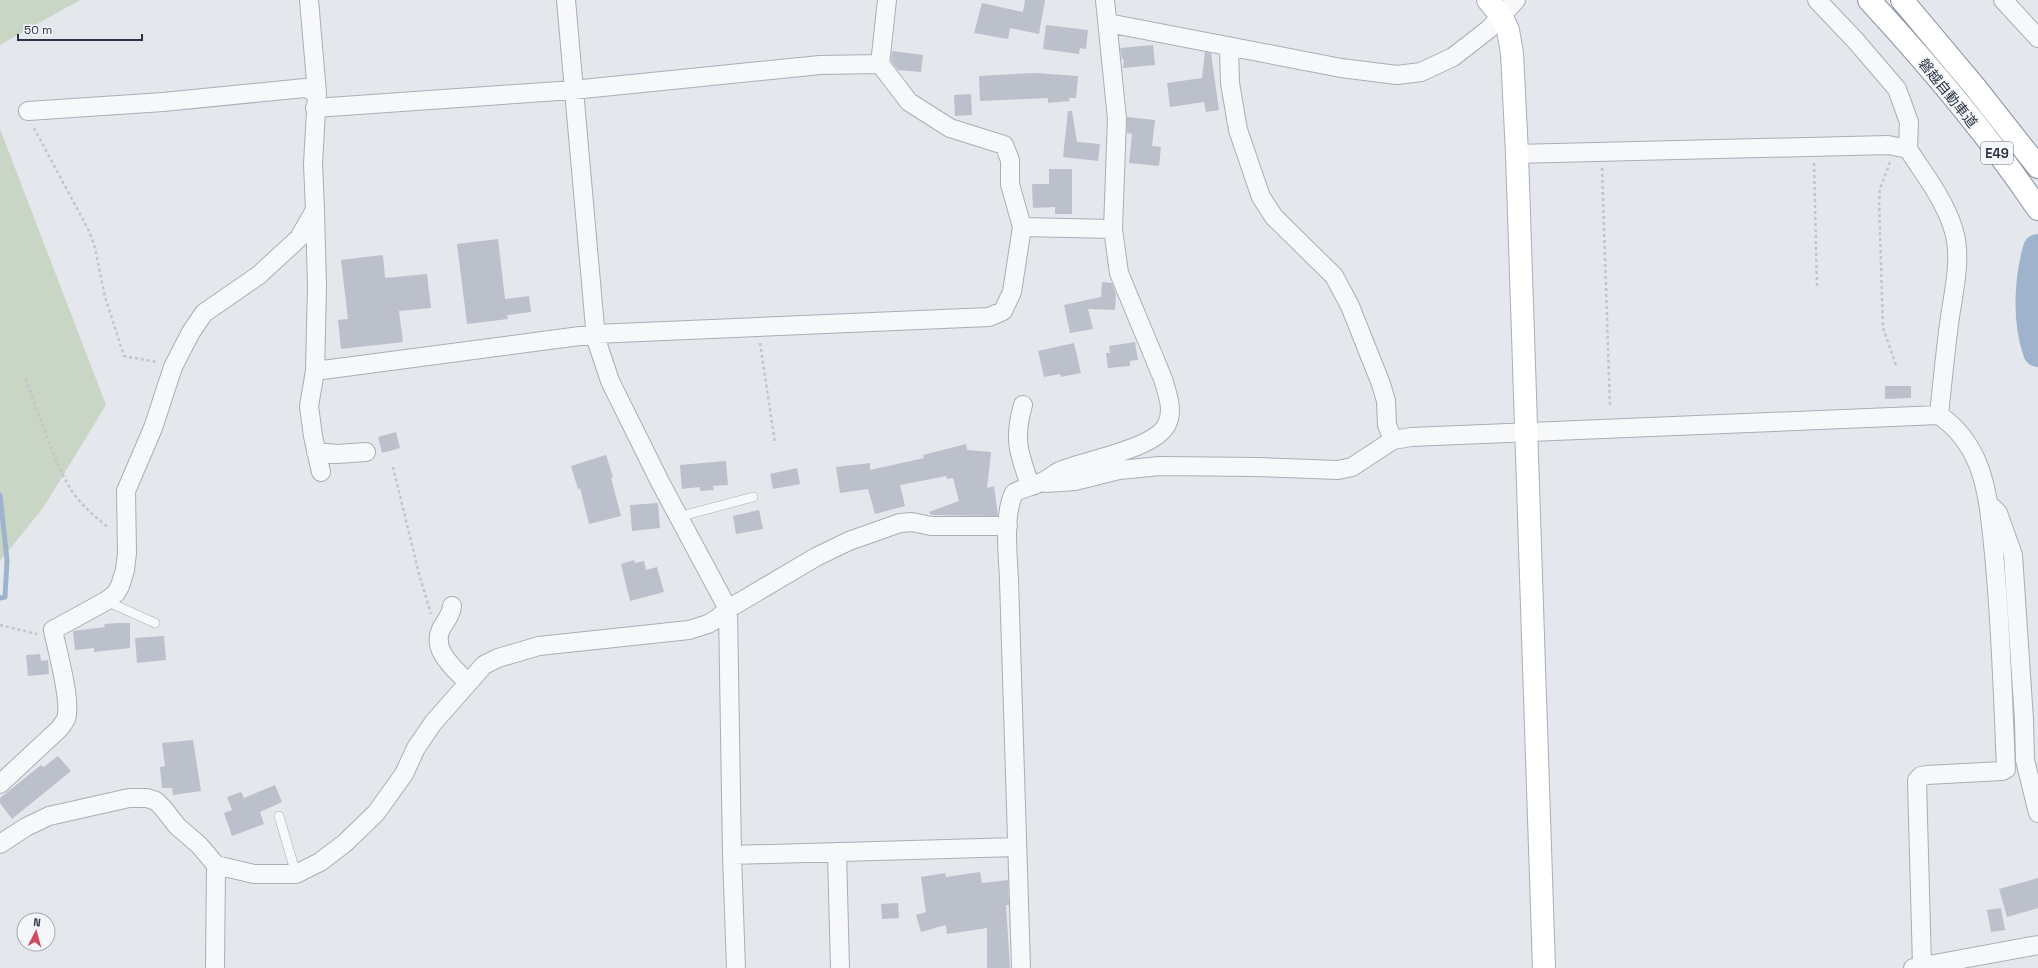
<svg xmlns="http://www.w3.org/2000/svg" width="2038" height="968" viewBox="0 0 2038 968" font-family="'Space Grotesk','Noto Sans JP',sans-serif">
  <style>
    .green { fill: #c9d6c5 }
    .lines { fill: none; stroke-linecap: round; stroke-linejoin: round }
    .stream { stroke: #9fb4cc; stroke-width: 5 }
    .river { stroke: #9fb4cc; stroke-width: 30 }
    .building { fill: #bbc0ca }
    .lane-casing { stroke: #a9aeb7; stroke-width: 10 }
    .street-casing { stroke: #a9aeb7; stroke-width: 20 }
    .secondary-casing { stroke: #a9aeb7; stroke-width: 24 }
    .highway-casing { stroke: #8b94a3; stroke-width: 24 }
    .path { stroke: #c2c5cb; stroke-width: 2.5; stroke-dasharray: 3 3; stroke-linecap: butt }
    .lane { stroke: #f7f8fa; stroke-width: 9 }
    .street { stroke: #f7f8fa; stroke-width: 18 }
    .secondary { stroke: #fff; stroke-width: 22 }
    .highway { stroke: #fff; stroke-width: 22 }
    .labels { text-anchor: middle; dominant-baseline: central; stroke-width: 4; stroke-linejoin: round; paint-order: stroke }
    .shield { fill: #f4f6f9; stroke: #676e7b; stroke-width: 1 }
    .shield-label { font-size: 13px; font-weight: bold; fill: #2b3445 }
    .street-label { font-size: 14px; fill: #2b3445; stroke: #f4f6f9 }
  </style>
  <rect width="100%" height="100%" fill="#e4e7ec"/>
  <!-- green -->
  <path class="green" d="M0,0H80L0,45Z
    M0,129L106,405L43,508L0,561Z"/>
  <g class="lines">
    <!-- stream -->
    <path class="stream" d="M0,495L7,560L5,597L0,598"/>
    <!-- river -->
    <path class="river" d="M2038,249C2029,280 2027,321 2038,352"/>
  </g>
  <!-- building -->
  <path class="building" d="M1025,0H1045L1039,34L1010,28L1008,39L974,33L982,3L1023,12Z
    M1046,25L1088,30L1086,49L1080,48L1079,54L1043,49Z
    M1153,45L1155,65L1123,68L1124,60L1122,59L1120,48Z
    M892,51L923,55L921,72L898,70L891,61Z
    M1205,52L1211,53L1219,110L1206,112L1204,102L1170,107L1167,83L1202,78Z
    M1034,73L1078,76L1076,98H1069L1070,101L1048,103V98L980,101L979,76Z
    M971,94L972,115L955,116L954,95Z
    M1068,111H1072L1077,142L1100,144L1098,161L1063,157Z
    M1127,117L1155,120L1152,146L1161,147L1159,166L1129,163L1132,134L1127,133Z
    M1049,169H1072V214H1055V207L1033,208L1032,184H1049Z
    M498,239L505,299L529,296L531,312L507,315L508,319L467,324L457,244Z
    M383,255L385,278L427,274L431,308L399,311L403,342L341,349L338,320L348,319L341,260Z
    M1102,282L1112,283L1116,294L1115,310L1088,309L1093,329L1070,333L1064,305L1101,297Z
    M1135,342L1138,360L1130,361V366L1108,368L1106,353H1110L1109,346Z
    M1074,343L1081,373L1061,377L1060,374L1044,377L1038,351Z
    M1885,386H1911V398L1885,399Z
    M396,432L400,448L382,453L378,437Z
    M966,444L967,450L991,452L987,488L994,486L998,516L931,515L929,512L959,501L953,478L947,479L946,476L900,485L905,506L875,514L868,489L840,493L836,467L870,463V470L924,458L923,455Z
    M606,455L613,477L611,478L621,516L589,524L580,488L578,489L571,466Z
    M726,461L728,485L713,486L714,490L700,491V487L682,489L680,465Z
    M797,468L800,484L773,489L770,474Z
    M658,503L660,528L632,531L630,505Z
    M759,510L763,529L736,534L733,516Z
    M634,560L635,563L644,561L646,570L657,567L664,592L630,601L621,564Z
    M117,623H130V648L94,652V648L75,650L73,631L105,627L104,624Z
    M164,636L166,660L137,663L135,638Z
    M40,654L41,661L48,660L49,674L28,676L26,655Z
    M193,740L201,791L173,795L172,788H162L160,767L165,766L162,743Z
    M58,756L71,771L12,819L0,803V798L41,765L44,767Z
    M275,785L282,802L260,812L264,824L232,836L224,813L232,810L227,797L241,792L244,798Z
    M980,872L982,883L1008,880L1009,905H1006L1010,968H987V928L947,934L946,925L921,932L916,915L926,912L921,877L945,873L946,877Z
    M2038,878V908L2007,917L1999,889Z
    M898,903L899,918L882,919L881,904Z
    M2001,908L2005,930L1991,932L1987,910Z"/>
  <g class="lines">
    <defs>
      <path id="lane" d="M678,517L753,497
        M106,601L155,623
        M279,816L296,874"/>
      <path id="street" d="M566,0L596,339L610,381L660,482L728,609L732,855L736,968
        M1817,0L1855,40L1897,89L1909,122L1908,149
        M2003,0L2038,38
        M1108,23L1341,68L1397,75L1421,72L1453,57L1489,29L1516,0
        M1229,48L1230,83L1238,130L1261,197L1274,217L1334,276L1350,306L1381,384L1386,401L1387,425L1393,440
        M880,64L887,0
        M315,108L573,90L820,65L880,64L909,102L950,128L1004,145L1010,160V184L1022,227L1113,229
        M28,111L163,102L305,88L317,93
        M1517,154L1888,145L1908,149C1924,174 1944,199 1953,228C1963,258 1953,293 1949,324C1945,355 1942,385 1939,415C1958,428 1971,446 1979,467C1989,494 1991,525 1994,554C2001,625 2003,697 2006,769L2002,771L1927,775L1921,776L1917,780L1922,966
        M315,211L317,286L315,371L309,406L313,436L321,472
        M315,371L595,334L989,317L1003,311L1012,292L1022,227
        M1023,405C1013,439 1019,454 1030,485
        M316,452L337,454L366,452
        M1046,483L1075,481L1119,470L1160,466L1257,467L1338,470L1352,467L1393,440L1411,437L1939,415
        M1992,507L1998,513L2013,555L2024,720L2025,760L2038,813
        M452,606C451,616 446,620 441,629C431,650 454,668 467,682
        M0,784L59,729C61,726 64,723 66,719C72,702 57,650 53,630L106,601L116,593L120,586L125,570L127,553L126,491L153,428L173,367L191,332L204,313L259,275L299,238L315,210L313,164L317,93L309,0
        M0,844L26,827L49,816L129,798H147L156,801L163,808L177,826L199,845L216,865L254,874H296L320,862L345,843L376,813L404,774L416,748L433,723L484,665L498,658L539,646L689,630L708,624L718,618L728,609L816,557L849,541L900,523L912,522L931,526H1008
        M837,852L840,968
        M732,855L1017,847
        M215,968L216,865
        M1021,968L1009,580C1008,555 1003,515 1014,493C1022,488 1031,487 1039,483C1047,481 1053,474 1060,471C1085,460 1156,449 1167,424C1174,410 1167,393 1163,379L1119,273L1113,229L1117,119L1105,0
        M1913,968L2038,945"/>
      <path id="secondary" d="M1488,0L1502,17L1508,30L1512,53L1517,154L1544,968"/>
      <path id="highway" d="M1869,0C1929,65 1989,136 2038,209
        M1902,0L1975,87L2038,167"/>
    </defs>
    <!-- lane casing -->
    <use href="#lane" class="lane-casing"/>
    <!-- street casing -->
    <use href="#street" class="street-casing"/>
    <!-- secondary casing -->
    <use href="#secondary" class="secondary-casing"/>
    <!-- highway casing -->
    <use href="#highway" class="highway-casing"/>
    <!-- path -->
    <path class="path" d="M34,128L88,229L94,244L105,297L124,356L157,362
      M1890,162L1880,189L1879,201L1883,328L1896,365
      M1814,163L1817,286
      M1602,168L1610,407
      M760,343L775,443
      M26,379C39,414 52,457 70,488C80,504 95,517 109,528
      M393,467L419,574L431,614
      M0,625L37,634"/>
    <!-- lane -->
    <use href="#lane" class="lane"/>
    <!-- street -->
    <use href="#street" class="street"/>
    <!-- secondary -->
    <use href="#secondary" class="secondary"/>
    <!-- highway -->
    <use href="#highway" class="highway"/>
  </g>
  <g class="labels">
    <!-- shield labels -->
    <rect class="shield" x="1981" y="142" width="32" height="22" rx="3"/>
    <g class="shield-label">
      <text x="1997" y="153">E49</text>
    </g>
    <!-- street labels -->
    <g class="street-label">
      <text transform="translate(1948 93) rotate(51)">磐越自動車道</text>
    </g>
  </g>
  <!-- north arrow -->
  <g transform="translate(36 932) rotate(6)"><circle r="19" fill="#f4f6f9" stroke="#a4a8b1"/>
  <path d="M0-3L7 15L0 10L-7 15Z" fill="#d1495b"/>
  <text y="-6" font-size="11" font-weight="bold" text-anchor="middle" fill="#2b3445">N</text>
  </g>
  <!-- scale -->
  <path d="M18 34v6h124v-6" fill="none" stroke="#2b3445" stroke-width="2"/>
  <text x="24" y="34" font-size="12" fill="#2b3445" stroke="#f4f6f9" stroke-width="3" paint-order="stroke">50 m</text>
</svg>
